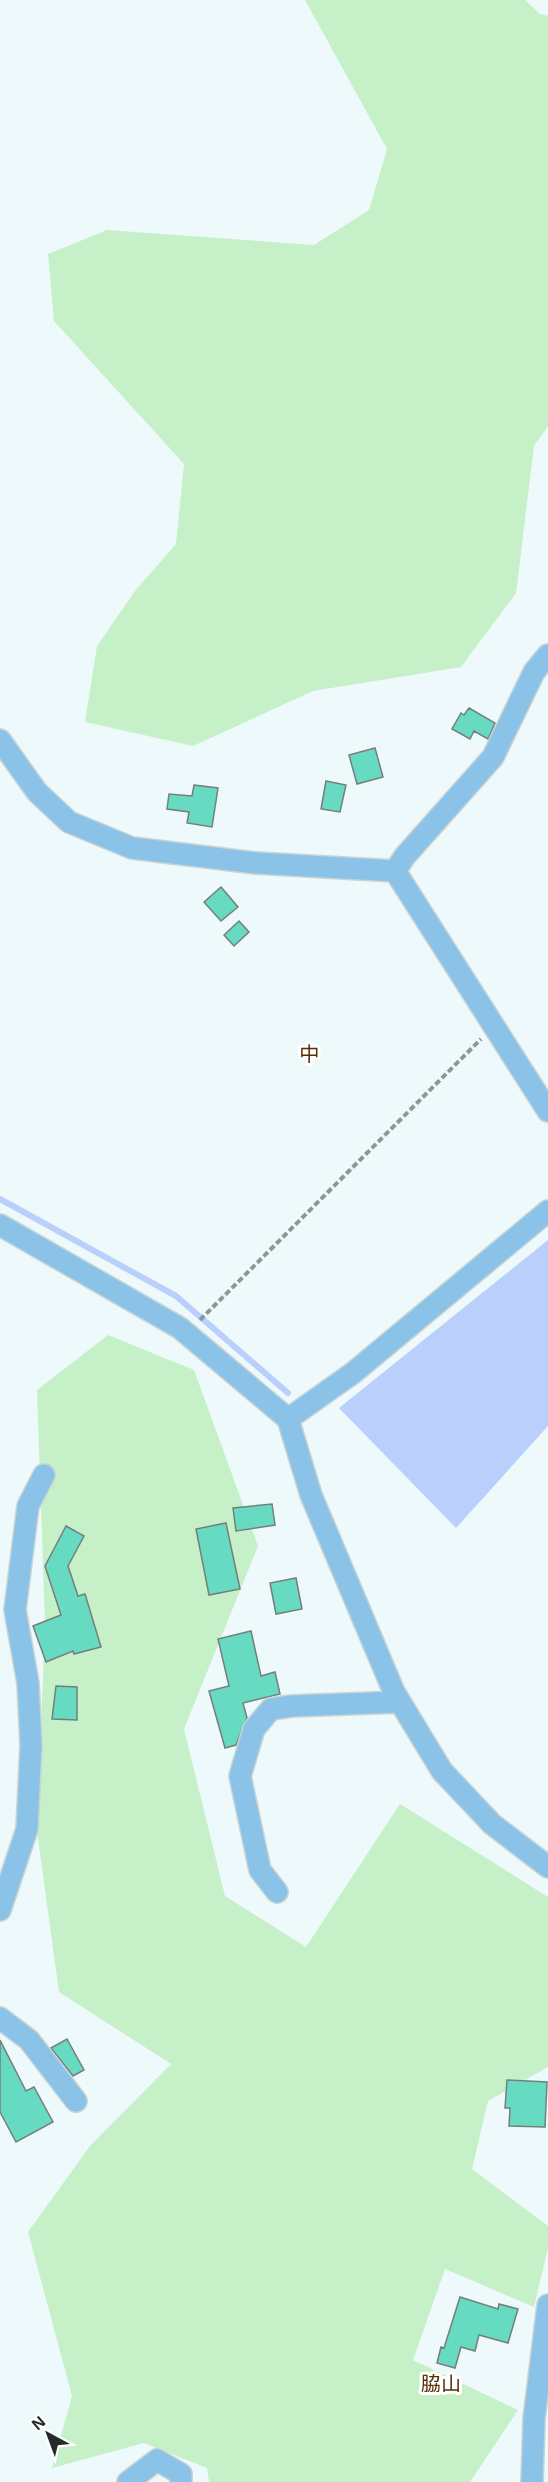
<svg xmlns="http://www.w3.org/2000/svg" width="548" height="2482" viewBox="0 0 548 2482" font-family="Arial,'Noto Sans JP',sans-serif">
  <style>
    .green { fill: #c6f1c8 }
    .water { fill: #bbcffd }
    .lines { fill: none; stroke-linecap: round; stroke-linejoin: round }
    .stream { stroke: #bbcffd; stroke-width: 6 }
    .building { fill: #67dbc1; stroke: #757f7c; stroke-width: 1.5 }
    .minor-casing { stroke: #c9d4d5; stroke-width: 24 }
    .path { stroke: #8e9697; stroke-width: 4; stroke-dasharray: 6 3; stroke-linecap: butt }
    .minor { stroke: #8ac3e7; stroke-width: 21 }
    .labels { text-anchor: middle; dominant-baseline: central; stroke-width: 6; stroke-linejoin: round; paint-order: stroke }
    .neighbourhood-label { font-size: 20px; fill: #592d07; stroke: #fff }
  </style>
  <rect width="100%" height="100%" fill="#edf9fa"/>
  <!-- green -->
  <path class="green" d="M305,0H525L540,14L548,16V426L534,446L516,593L461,667L313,691L193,746L85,722L97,646L135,591L176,544L184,464L54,321L48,254L107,230L314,245L369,210L387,149Z
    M108,1335L194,1370L258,1546L184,1729L225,1896L306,1947L400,1804L548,1897V2067L488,2101L472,2169L548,2226V2248L534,2307L445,2269L413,2360L518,2410L470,2482H209L207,2468L144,2443L52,2468L72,2396L28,2232L90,2146L171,2064L59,1992L37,1831L45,1623L37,1390Z"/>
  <!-- water -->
  <path class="water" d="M548,1240V1426L456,1528L339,1408Z"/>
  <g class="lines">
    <!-- stream -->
    <path class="stream" d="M0,1199L176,1296L288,1393"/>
  </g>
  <!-- building -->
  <path class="building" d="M469,708L495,723L488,739L474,731L470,739L452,729L461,713L464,715Z
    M375,748L383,777L357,784L349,755Z
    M326,781L346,785L340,812L321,809Z
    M194,785L218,788L212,827L187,823L189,812L167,809L169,794L192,796Z
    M221,887L238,907L221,921L204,902Z
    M239,921L249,932L234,946L224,935Z
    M272,1504L275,1525L236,1531L233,1508Z
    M226,1523L240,1589L209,1595L196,1529Z
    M66,1526L84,1536L68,1566L78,1596L85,1594L101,1647L74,1654L73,1651L46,1662L33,1626L61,1615L45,1566Z
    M296,1578L302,1609L276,1614L270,1583Z
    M251,1631L261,1676L275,1672L280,1694L243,1703L247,1718L236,1745L225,1748L209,1691L229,1686L218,1639Z
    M56,1686L77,1687V1720L52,1719Z
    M67,2039L84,2070L73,2076L51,2048Z
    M0,2040L26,2091L34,2087L53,2122L16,2142L0,2112Z
    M507,2080L547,2082L545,2127L509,2126L510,2108H505Z
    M460,2297L498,2309L499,2304L518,2309L508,2343L479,2335L475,2351L461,2347L455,2368L437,2363L441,2347L444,2348Z"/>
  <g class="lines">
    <defs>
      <path id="minor" d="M0,740L37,792L69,822L132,848L256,863L395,871
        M395,871L548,1111
        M395,871L405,856L493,757L534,672L548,655
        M0,1225L180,1328L288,1419L311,1495L394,1692L442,1771L492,1824L548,1867
        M288,1419L353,1373L548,1211
        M277,1892L260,1870L240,1776L254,1729L271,1709L292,1706L400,1702
        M0,1910L27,1829L31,1745L28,1683L15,1610L28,1506L44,1475
        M0,2018L29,2040L76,2101
        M128,2482L157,2460L181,2474V2482
        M532,2482L534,2419L548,2305"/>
    </defs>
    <!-- minor casing -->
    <use href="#minor" class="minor-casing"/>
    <!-- path -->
    <path class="path" d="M200,1320L481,1039"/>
    <!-- minor -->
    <use href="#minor" class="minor"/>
  </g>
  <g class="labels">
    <!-- neighbourhood labels -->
    <g class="neighbourhood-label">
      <text x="309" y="1054">中</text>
      <text x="441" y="2384">脇山</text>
    </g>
  </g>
  <!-- north arrow -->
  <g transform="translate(48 2434) rotate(319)" stroke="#ffffff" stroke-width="4.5" paint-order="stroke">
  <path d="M0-4.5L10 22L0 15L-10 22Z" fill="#262a2b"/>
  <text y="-9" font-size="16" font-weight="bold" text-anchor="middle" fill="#262a2b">N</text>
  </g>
</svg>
